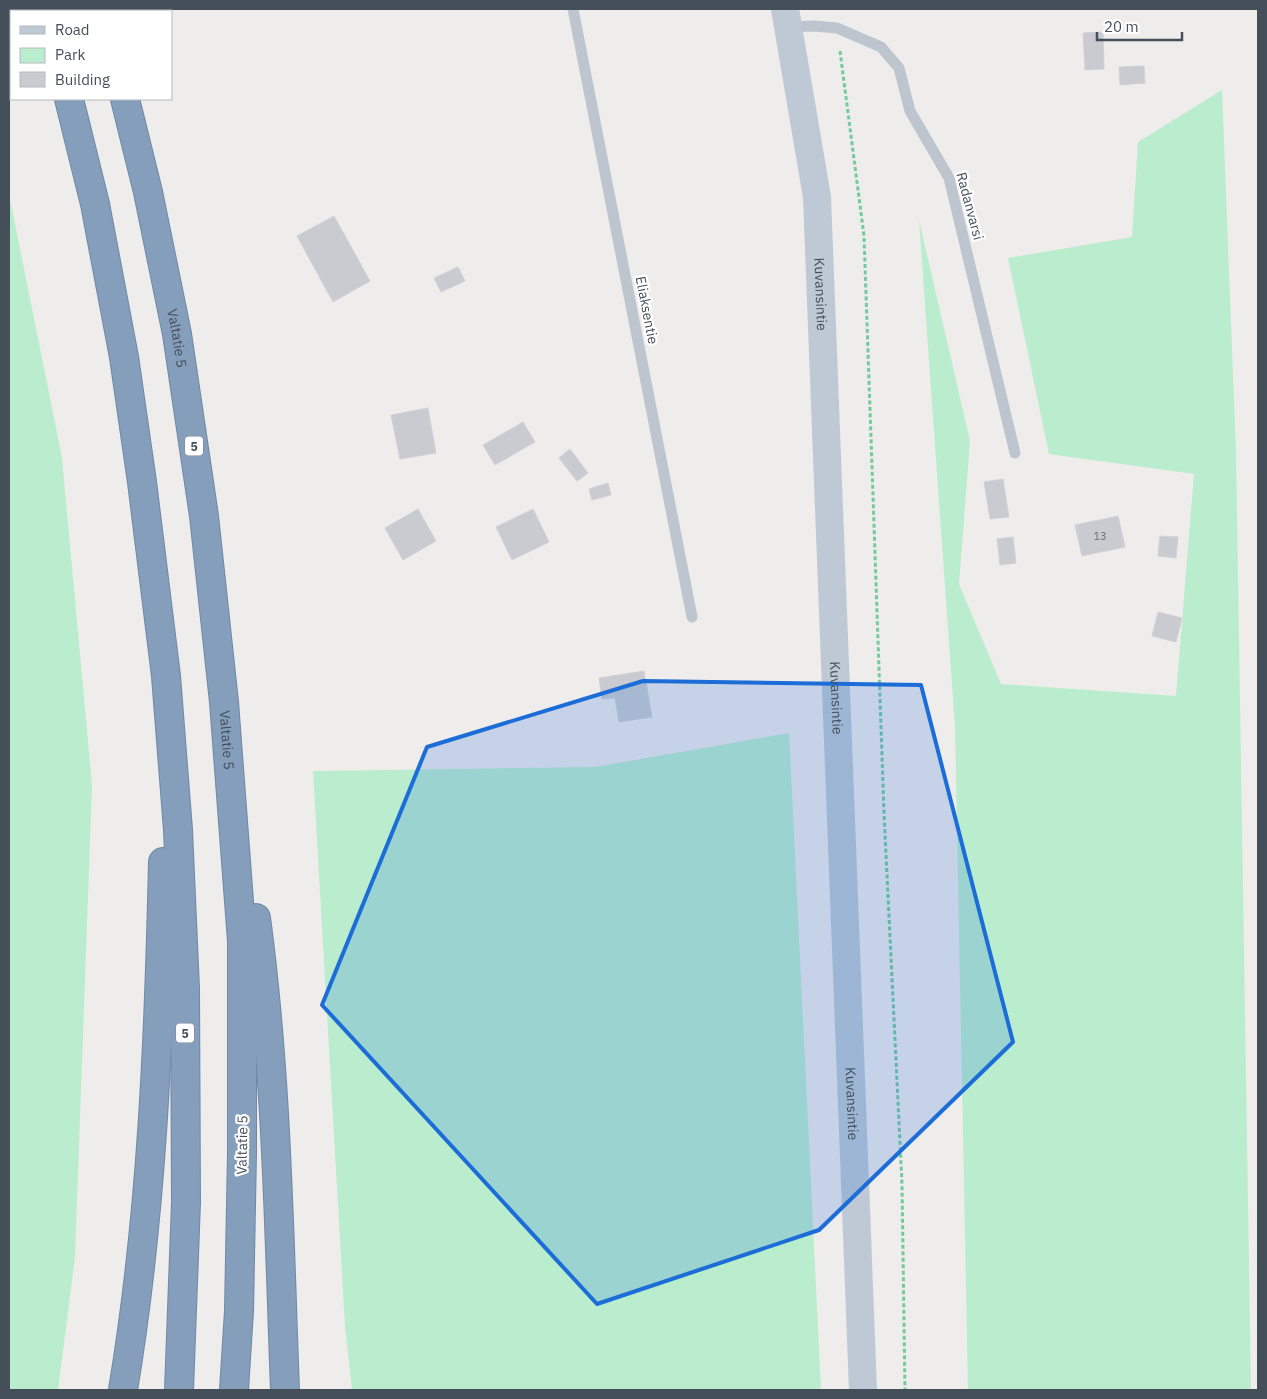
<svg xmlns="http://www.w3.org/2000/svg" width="1267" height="1399" viewBox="0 0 1267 1399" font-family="'IBM Plex Sans',sans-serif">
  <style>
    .green { fill: #baedce }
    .building { fill: #c9cbd1; stroke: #d0d2d8 }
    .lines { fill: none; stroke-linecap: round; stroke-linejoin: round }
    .highway-casing { stroke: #6f89a6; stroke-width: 30 }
    .path { stroke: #73caa0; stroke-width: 3; stroke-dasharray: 4 2.5; stroke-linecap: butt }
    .lane { stroke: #bdc6ce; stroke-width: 11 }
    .secondary { stroke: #bec9d5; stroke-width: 28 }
    .highway { stroke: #849ebb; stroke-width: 28 }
    .marked { fill: #1c6dd8; fill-opacity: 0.2; stroke: #1c6dd8; stroke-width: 4; stroke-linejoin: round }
    .labels { text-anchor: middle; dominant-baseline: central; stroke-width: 4.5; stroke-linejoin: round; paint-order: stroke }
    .number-label { font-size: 11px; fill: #666e77 }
    .shield { fill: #fff; stroke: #7d848b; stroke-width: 1 }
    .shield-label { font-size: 12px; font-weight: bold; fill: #454f59 }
    .street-label { font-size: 14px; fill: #454f59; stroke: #fff }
  </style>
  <rect width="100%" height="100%" fill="#efecec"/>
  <!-- green -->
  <path class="green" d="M1222,90L1236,452L1251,1390H968L955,727L919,220L970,441L959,584L1001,684L1176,696L1194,474L1049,454L1008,258L1132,237L1138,142Z
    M9,194L62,458L92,785L75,1257L58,1390H9Z
    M789,733L821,1390H352L345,1326L313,771L595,767Z"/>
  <!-- building -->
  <path class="building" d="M1103,32L1104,69L1085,70L1083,33Z
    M1144,66L1145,83L1120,85L1119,67Z
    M334,216L370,281L333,302L297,236Z
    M458,267L465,281L441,292L434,278Z
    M428,408L436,453L400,459L391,415Z
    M523,422L535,442L495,465L483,445Z
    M570,449L588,473L577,481L559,458Z
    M1003,479L1009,517L990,519L984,482Z
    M608,483L611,495L592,500L589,489Z
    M418,509L436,541L403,560L385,528Z
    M533,509L549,542L512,560L496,527Z
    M1118,516L1125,547L1082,556L1075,525Z
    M1160,536L1178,537L1176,558L1158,556Z
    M1013,537L1016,563L1000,565L997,539Z
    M1158,612L1182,618L1176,642L1152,636Z
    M644,671L652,717L619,722L615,698L602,699L599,678Z"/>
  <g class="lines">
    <defs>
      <g id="highway">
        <path d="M47,9V11"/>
        <path d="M104,9V11"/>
        <path d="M69,99L95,204L124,357L142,482L166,676L178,830L185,989L186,1202L179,1390"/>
        <path id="s2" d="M125,99L148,192L177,334L204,516L224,702L242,941V1153L239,1311L234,1390"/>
        <path d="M256,918C277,1074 279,1233 285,1390"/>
        <path d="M123,1390C152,1216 159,1039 163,862"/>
      </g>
    </defs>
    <!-- highway casing -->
    <use href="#highway" class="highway-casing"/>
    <!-- path -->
    <path class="path" d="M840,51L864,236L884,813L902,1184L905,1390"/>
    <!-- lane -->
    <path class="lane" d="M573,9L692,617
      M788,27L814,26L837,28L881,47L899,68L910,111L949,178L1015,453"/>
    <!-- secondary -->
    <path class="secondary" id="s1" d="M785,9L817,197L863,1390"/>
    <!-- highway -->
    <use href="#highway" class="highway"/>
  </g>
  <!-- marked area -->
  <path class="marked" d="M643,681L921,685L1013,1042L819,1230L597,1304L322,1005L427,747Z"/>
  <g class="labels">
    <!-- number labels -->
    <g class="number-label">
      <text x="1100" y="536">13</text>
    </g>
    <!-- shield labels -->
    <g class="shield">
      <rect x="185" y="436.5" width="18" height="19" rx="4"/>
      <rect x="176" y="1023.5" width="18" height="19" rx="4"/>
    </g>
    <g class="shield-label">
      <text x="194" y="446">5</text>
      <text x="185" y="1033">5</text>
    </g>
    <!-- street labels -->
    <g class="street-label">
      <text transform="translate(970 206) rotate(75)">Radanvarsi</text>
      <text stroke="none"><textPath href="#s1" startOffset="288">Kuvansintie</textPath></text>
      <text transform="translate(647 310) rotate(79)">Eliaksentie</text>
      <text stroke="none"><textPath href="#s2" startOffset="245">Valtatie 5</textPath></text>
      <text stroke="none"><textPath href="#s1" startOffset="692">Kuvansintie</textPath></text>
      <text stroke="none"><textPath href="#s2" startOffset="650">Valtatie 5</textPath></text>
      <text stroke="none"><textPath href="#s1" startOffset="1098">Kuvansintie</textPath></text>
      <text transform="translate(242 1145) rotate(-89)">Valtatie 5</text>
    </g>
  </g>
  <!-- border -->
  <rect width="1267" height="1399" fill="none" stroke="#454f59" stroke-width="20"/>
  <!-- legend -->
  <rect x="10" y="10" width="162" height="90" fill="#ffffff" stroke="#b5b9bd"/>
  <rect x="20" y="26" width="25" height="8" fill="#bec9d5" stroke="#b5b9bd"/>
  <text x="55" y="35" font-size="15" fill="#454f59">Road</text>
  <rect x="20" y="48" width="25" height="15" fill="#baedce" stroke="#b5b9bd"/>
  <text x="55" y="60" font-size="15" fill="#454f59">Park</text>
  <rect x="20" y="72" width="25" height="15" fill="#c9cbd1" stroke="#b5b9bd"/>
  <text x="55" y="85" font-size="15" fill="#454f59">Building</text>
  <!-- scale -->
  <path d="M1097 32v8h85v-8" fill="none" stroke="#454f59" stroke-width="2.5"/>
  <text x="1104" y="32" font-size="15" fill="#454f59" stroke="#ffffff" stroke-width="4" paint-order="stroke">20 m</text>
</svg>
